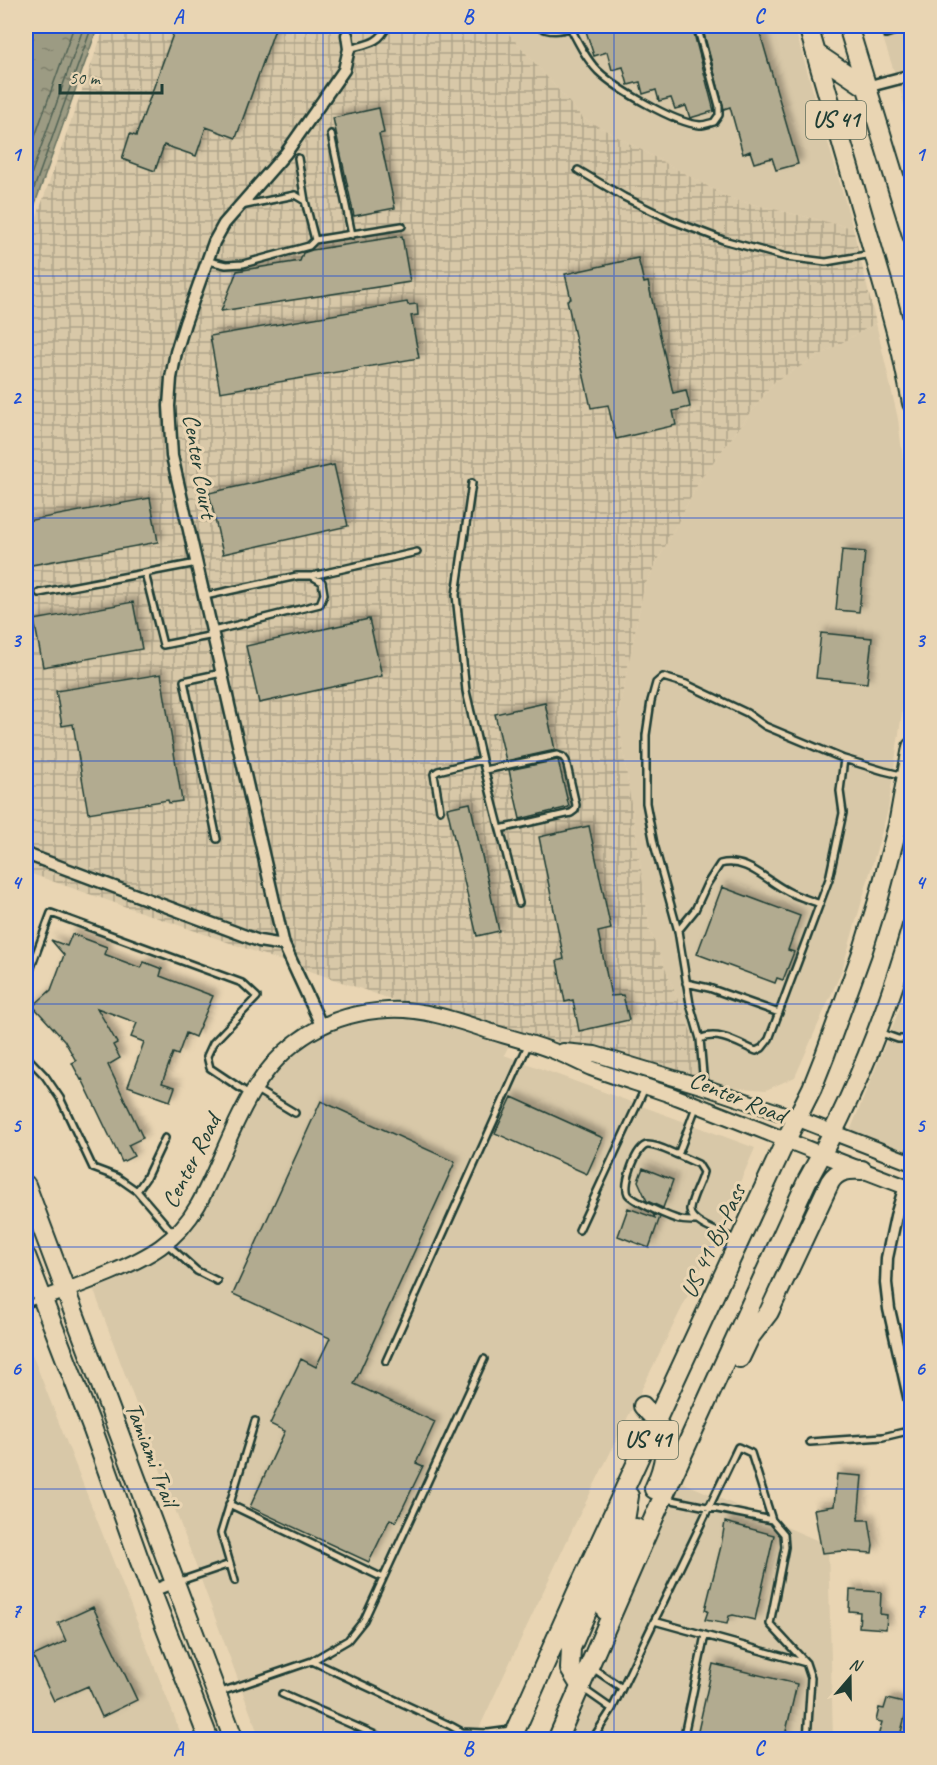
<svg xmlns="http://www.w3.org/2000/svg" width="937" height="1765" viewBox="0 0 937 1765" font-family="Caveat,sans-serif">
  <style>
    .built { fill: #d8c8a8 }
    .industrial { fill: url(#industrial-grid) }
    .water { fill: url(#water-ripples); stroke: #6a7563; stroke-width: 1.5 }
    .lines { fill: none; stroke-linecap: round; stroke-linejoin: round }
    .shore { stroke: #516354; stroke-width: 1.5 }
    .building { fill: #b2ab90; stroke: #1f3d34; stroke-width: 1.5; filter: url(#shadow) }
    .service-casing { stroke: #1f3d34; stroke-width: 10 }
    .minor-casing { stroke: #1f3d34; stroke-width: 15 }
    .tertiary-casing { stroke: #1f3d34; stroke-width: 18 }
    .primary-casing { stroke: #1f3d34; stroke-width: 22 }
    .service { stroke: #e9d5b3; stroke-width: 5 }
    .minor { stroke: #e9d5b3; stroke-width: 10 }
    .tertiary { stroke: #e9d5b3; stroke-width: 14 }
    .primary { stroke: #e9d5b3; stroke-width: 18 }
    .grid { fill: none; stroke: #1d4ed8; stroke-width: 1.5; stroke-opacity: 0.55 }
    .labels { text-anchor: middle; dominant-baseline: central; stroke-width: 6; stroke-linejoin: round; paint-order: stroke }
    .shield { fill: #e9d5b3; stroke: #5c6b5a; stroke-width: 1.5 }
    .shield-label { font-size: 22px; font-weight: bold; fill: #1f3d34 }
    .street-label { font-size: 24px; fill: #1f3d34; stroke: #e9d5b3 }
    .neatline { fill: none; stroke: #1d4ed8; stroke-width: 2 }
    .grid-label { font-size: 20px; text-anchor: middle; font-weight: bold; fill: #1d4ed8 }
  </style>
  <defs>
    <pattern id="industrial-grid" width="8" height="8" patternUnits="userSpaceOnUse" patternTransform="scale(1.5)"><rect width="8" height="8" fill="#d8c8a8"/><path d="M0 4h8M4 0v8" fill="none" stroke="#afa48a"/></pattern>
    <pattern id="water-ripples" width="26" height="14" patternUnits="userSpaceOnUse" patternTransform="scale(1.5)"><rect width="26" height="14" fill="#9c9b83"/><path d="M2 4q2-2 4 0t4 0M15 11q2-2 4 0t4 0" fill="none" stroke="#7f806c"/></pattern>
    <filter id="shadow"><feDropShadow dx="5" dy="-5" stdDeviation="3" flood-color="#0004"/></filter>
  </defs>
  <rect width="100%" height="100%" fill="#e9d5b3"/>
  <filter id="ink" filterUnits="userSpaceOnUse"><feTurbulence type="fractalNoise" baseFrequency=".0167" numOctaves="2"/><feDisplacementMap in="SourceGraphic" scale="12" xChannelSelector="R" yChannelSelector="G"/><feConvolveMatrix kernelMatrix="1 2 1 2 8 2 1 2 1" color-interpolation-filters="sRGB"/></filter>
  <g filter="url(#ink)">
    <!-- built -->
    <path class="built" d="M502,26H794L853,228L731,199L583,118Z
      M879,26H911V133L901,92Z
      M876,323L898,419L912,533L911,650L888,810L842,970L795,1077L766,1090L729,1087L711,1081L650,931L618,715L644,587L701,478L775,381Z
      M911,981V1154L850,1131Z
      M401,1017L424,1020L446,1026L509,1045L504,1055L755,1148L708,1255L572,1530L474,1739H260L93,1288L147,1265L159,1258L181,1241L204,1208L252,1106L270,1078L295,1051L324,1032L345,1025L386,1018Z
      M26,1339L183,1739H35L26,1696Z
      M682,1482L828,1545L833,1739L565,1740L586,1692L591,1688L589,1686L607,1645H609L610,1638L668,1502Z"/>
    <!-- industrial -->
    <path class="industrial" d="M105,26H502L583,118L731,199L853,228L876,323L775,381L701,478L644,587L618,715L650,931L711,1081L598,1047L551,1041L450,1010L427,1005L399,1002L26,872V247Z"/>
    <!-- water -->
    <path class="water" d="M26,26H98L26,229Z"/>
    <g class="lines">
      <!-- shore -->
      <path class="shore" d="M26,162L74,26
        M26,189L84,26
        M26,211L92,26"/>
    </g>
    <!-- building -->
    <path class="building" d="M176,26H276L236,138L206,127L196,156L164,145L155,171L122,159L130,134L136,136Z
      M605,26H692L714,111L690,118L686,106L675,109L671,98L659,101L656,90L643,94L640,82L628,85L623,67L612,70L607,52L594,56L586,31Z
      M702,26H758L798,164L776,170L772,158L754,163L750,151L743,154L730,107L724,109Z
      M379,108L384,133L379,134L395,208L354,216L333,118Z
      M402,236L410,282L221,311L237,271L300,261L303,253L312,250Z
      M638,258L644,283L648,282L673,393L686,390L690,407L673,411L676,425L616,439L608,405L591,408L567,300L571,299L565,274Z
      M407,302L408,305L417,304L418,315L411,316L419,358L220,392L210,336Z
      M334,465L348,526L223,554L209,493Z
      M150,498L158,542L26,566V521Z
      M842,550L865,552L859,612L836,610Z
      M133,602L142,649L43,667L34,620Z
      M369,619L382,676L259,703L246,646Z
      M821,633L872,638L867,683L816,678Z
      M161,674L182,801L169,803L168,800L88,813L73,724L62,726L56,691Z
      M545,703L555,750L506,761L495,714Z
      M558,760L569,807L520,819L509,770Z
      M470,803L499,931L477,936L447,808Z
      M589,826L611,929L598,932L611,996L623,995L629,1020L579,1031L573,1000L565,1002L557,961L564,959L539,837Z
      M722,887L800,916L788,950L794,952L783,980L777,978L775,983L697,954Z
      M72,934L107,947L104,954L141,968L144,962L162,969L160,976L213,996L195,1037L186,1033L178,1055L173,1053L162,1083L175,1087L170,1101L128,1086L144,1042L131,1037L137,1023L97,1008L117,1043L113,1045L120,1058L108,1065L143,1138L128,1145L134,1156L122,1162L82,1079L81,1080L72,1063L76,1061L64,1040L33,1006L51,990L64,955L51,940L67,946Z
      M512,1097L603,1138L587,1174L495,1133Z
      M321,1101L455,1162L354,1384L435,1422L416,1463L423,1466L396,1522L390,1519L369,1562L250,1507L285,1431L270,1424L301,1359L316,1367L330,1338L233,1294Z
      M643,1168L673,1180L663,1208L647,1201L638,1181Z
      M628,1208L655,1218L653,1214L660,1217L649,1248L618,1236Z
      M837,1474L862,1476L858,1520H869L873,1545L872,1553L843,1551L822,1553L814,1509L834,1506Z
      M725,1522L774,1535L755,1620L733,1615L729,1616L727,1624L705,1620L708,1611L705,1610L721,1546Z
      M850,1590L881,1592L880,1614L887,1615L886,1629L859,1627L860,1612L849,1611Z
      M93,1607L137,1700L102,1717L88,1686L54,1701L33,1656L66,1641L58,1623Z
      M713,1664L797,1684L784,1740H696Z
      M887,1699L908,1704L899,1740H877L882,1722L876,1721L879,1708L884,1709Z"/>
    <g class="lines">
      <defs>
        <path id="service" d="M538,26C552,34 562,30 577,26
          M883,26L886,34L911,26
          M570,27C578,42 586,59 598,71C617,89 674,123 700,125C705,125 710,123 714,122L719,115V106L697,26
          M349,49C366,44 380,44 387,26
          M331,134L352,235
          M298,158L305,201
          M578,170L624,197L671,220L723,240L786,257L826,262L872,254
          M315,240L402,226
          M208,261L226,265L243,264L309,246L315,240L305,201L295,195L241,206
          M145,573L163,645L214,635
          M312,576L417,552
          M39,593L197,563
          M205,596L297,576H312L322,582L324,594L320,604L213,631
          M482,760L519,903
          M485,770L557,755L563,757L566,761L576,805L575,810L571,813L500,829
          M440,810L434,774L438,771L482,760L466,691L456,595L472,483
          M217,839L184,681L222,673
          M678,931L695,910L707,884L720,864C747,857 766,881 789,892C799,897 810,900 820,904
          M26,981L51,913L242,983L257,997L213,1043L207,1056L210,1068L249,1094
          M686,983L709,988L779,1013
          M881,1033L898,1039H912
          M700,1039C718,1030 739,1044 756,1051L762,1048L769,1039L829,879L843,813L840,791L844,759L884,771L905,776
          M26,1056L45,1076L60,1098L93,1168L117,1177L137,1191L174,1234
          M704,1086L700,1039L690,1004L678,931L654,844L646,803V735L651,701L656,683L663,677L686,684L747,713L765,726L844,759
          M255,1089L295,1113
          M696,1107L678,1155L698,1164L703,1172C700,1184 692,1196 690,1209C688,1223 724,1234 735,1239
          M678,1155C670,1152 656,1144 647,1145C636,1147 623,1184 628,1194C631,1200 673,1219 681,1220C685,1221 690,1221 695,1221
          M908,1159L912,1148
          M137,1191L146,1178L165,1138
          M579,1230L645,1088
          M167,1244L197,1271L217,1281
          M26,1304L41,1299
          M386,1361L529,1043
          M810,1442L883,1437L912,1430
          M667,1499L772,1520
          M229,1504L383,1578
          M235,1581L221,1533L255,1421
          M177,1582L230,1564
          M654,1621L806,1663
          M312,1661L451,1726L462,1732L470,1740
          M591,1667L622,1688
          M582,1688L612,1709
          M221,1692L312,1661L348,1640L364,1620L484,1359
          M282,1694L387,1740
          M462,1732L488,1733L511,1730
          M592,1740L612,1709L738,1447L751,1453L772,1520L784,1534L785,1547L770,1624L806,1663L811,1678L807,1740
          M683,1740L705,1635"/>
        <path id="minor" d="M866,87L912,75
          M26,854L259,941L284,945
          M321,1025L284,945L172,456L169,406L171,378L176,352L185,323L214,242L224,224L286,153L344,70L349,49L347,35
          M905,1186L896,1216L887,1258L886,1283L889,1309L912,1410
          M152,1591L175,1582"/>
        <path id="tertiary" d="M563,1051L595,1054L704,1087L796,1118L912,1163
          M42,1299C65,1291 88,1282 110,1273C148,1257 177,1242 198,1205C219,1167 232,1124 255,1088C286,1039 330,1013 388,1010C422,1008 456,1020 489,1031C508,1037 529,1042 548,1049C563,1054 577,1062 591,1068C620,1079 650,1087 679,1098C757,1128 834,1160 912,1189"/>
        <path id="primary" d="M808,26L888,302L902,354L912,403
          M848,26L912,235
          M817,54L866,87
          M26,1185L234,1740
          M26,1256L93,1430L139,1559L209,1740
          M740,1358L750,1337L769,1312L830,1182C837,1170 849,1169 862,1170
          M643,1406C647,1411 652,1415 656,1420C671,1442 664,1467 654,1489
          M606,1611L611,1583L636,1528
          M581,1687L570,1669L571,1648L624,1527L629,1496
          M511,1740L576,1594L786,1140L812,1088L825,1055L863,950L878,901L898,825L912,747
          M557,1740L659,1506L807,1181C852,1101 887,1014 912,926"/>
      </defs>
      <!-- service casing -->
      <use href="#service" class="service-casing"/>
      <!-- minor casing -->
      <use href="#minor" class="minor-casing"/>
      <!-- tertiary casing -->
      <use href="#tertiary" class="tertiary-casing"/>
      <!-- primary casing -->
      <use href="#primary" class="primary-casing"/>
      <!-- service -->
      <use href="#service" class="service"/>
      <!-- minor -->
      <use href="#minor" class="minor"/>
      <!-- tertiary -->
      <use href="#tertiary" class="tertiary"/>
      <!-- primary -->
      <use href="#primary" class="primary"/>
    </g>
  </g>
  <!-- grid -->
  <path class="grid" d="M323,26V1740M614,26V1740M26,276H912M26,518H912M26,761H912M26,1004H912M26,1247H912M26,1489H912"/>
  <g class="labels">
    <!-- shield labels -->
    <g class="shield">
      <rect x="806" y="101" width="60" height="38" rx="4.5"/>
      <rect x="618" y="1421" width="60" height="38" rx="4.5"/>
    </g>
    <g class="shield-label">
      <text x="836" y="120">US 41</text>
      <text x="648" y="1440">US 41</text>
    </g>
    <!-- street labels -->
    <g class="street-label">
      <text transform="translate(200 466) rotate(80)">Center Court</text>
      <text transform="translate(738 1097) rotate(22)">Center Road</text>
      <text transform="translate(191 1161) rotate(-63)">Center Road</text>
      <text transform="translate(713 1241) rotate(-65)">US 41 By-Pass</text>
      <text transform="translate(152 1454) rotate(69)">Tamiami Trail</text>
    </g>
  </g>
  <!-- margin -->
  <rect width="937" height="1765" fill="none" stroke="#e9d5b3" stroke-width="66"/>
  <!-- north arrow -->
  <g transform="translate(850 1678) rotate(20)" stroke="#e9d5b3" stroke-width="4.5" paint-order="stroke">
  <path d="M0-4.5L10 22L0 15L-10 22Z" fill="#1f3d34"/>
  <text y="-9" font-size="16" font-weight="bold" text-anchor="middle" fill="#1f3d34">N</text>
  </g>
  <!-- scale -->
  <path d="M60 84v9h102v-9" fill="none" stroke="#1f3d34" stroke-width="3"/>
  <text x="69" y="84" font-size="18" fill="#1f3d34" stroke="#e9d5b3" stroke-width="4.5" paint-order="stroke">50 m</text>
  <rect x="33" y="33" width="871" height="1699" class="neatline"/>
  <g class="grid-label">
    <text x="178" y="23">A</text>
    <text x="468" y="23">B</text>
    <text x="759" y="23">C</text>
    <text x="16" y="161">1</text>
    <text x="920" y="161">1</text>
    <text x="16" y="404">2</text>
    <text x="920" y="404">2</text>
    <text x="16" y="647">3</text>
    <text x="920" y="647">3</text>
    <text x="16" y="889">4</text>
    <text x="920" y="889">4</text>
    <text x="16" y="1132">5</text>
    <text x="920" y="1132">5</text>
    <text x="16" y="1375">6</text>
    <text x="920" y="1375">6</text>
    <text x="16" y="1617">7</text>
    <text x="920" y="1617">7</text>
    <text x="178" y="1755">A</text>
    <text x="468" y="1755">B</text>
    <text x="759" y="1755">C</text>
  </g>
</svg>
